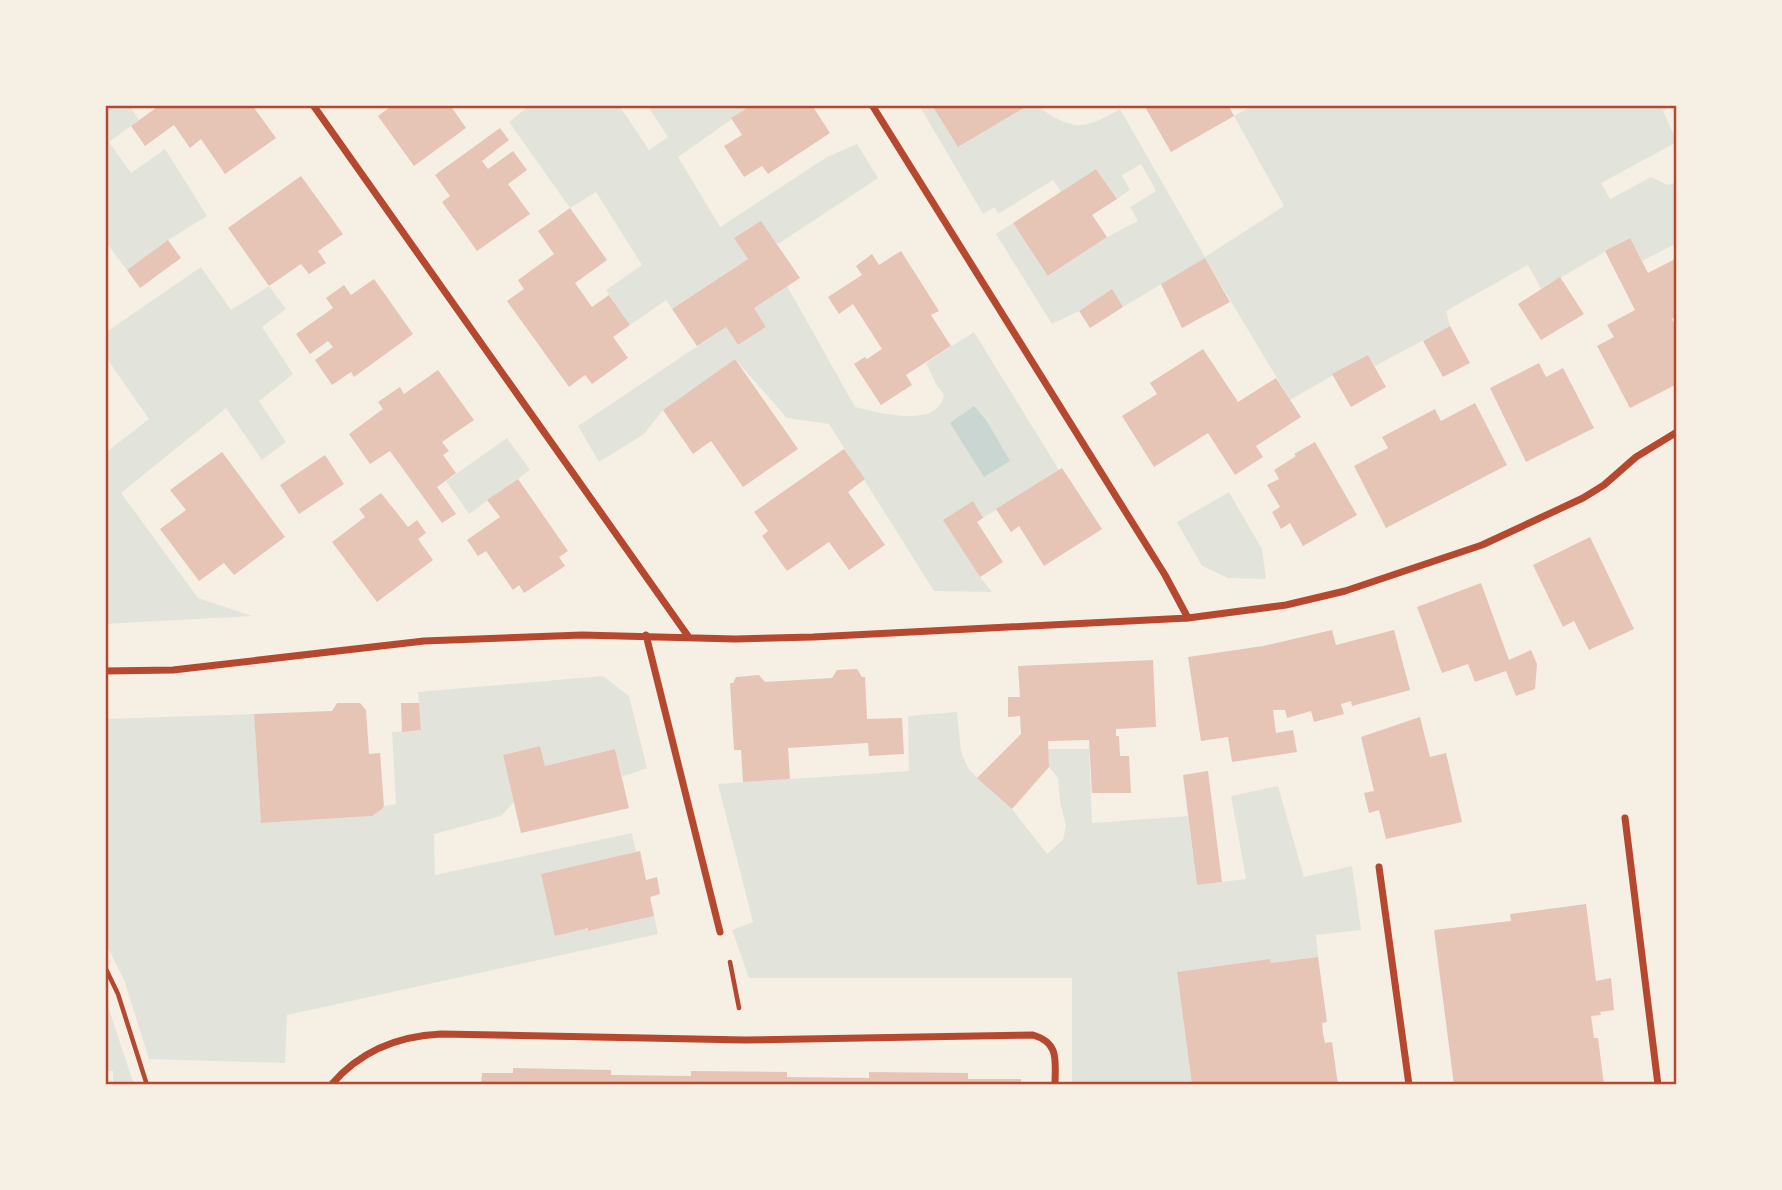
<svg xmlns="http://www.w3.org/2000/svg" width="1782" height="1190" viewBox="0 0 1782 1190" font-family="'Titillium Web',sans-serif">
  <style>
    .green { fill: #e2e4dc }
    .water { fill: #c9d6d2 }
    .building { fill: #e6c5b7 }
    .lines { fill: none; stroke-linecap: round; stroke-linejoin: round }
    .path { stroke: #b5482f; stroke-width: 4.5 }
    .minor { stroke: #b5482f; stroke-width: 7 }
    .neatline { fill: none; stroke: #b5482f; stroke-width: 2.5 }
  </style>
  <rect width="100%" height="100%" fill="#f6efe4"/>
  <!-- green -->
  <path class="green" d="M105,105H129L139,120L109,142L131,173L165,149L207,216L168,240L127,270L105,241Z
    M530,105H619L649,150L668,137L647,105H752L678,157L720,227L827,157L857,144L878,178L778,244L775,241L734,238L748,259L672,309L666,300L630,325L606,290L642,265L596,192L570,208L509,122Z
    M919,105H933L960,146L1029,105C1037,105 1042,109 1049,114C1080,133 1090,125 1120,109L1205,257L1284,206L1234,116L1254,105H1672L1663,111L1677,142L1601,183L1610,199L1651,177L1668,185L1677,182V243L1642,261L1629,238L1541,289L1528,265L1446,311L1450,326L1375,366L1368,355L1290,400L1205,258L1123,307L1111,290L1079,311L1052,324L996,234L1013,223L1049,276L1107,237L1138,221L1130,207L1156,191L1141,164L1122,175L1130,190L1117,199L1096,169L1061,192L1053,180L998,214L995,207L983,214Z
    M201,267L231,310L269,286L286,309L262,327L293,374L259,401L286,442L262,460L226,408L121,493L198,598L252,616L105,624V453L149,419L105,356V333Z
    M787,286L855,407C879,413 938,429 944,395L936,384L926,363L974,332L1059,470L983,518L944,520L980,577L992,592L934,591L829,424L787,418L735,359L663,410L644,434L599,462L578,426L726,327L738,345L766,327L754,308Z
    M507,438L530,470L469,514L446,481Z
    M1229,492L1262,549L1266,579L1228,578L1202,566L1177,522Z
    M603,676L629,696L647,768L622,777L615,749L545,766L540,746L503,755L514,802L501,816L434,834L435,875L632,833L636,852L574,867L588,931L654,916L658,934L287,1015L285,1063L149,1059L124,980L105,942V719L254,714L261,823L372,816L384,806L396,804L392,732L421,730L418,692Z
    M957,712L961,752L969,770L1012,809L1047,854L1063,840L1066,826L1060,802L1058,778L1049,767L1048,749H1089L1092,823L1188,816L1197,885L1246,879L1231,796L1278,786L1304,877L1352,866L1361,930L1316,935L1318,957L1271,963L1270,960L1177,972L1192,1085H1072V978H749L732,930L753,922L718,784L909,771L908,716Z
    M105,997L134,1085H113V1071H105Z"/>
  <!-- water -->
  <path class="water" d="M974,406L986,420L1010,461L984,477L950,423Z"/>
  <!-- building -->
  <path class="building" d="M160,105H252L276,138L225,174L201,139L190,148L174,125L145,146L131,126Z
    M393,105H450L466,128L414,166L378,116Z
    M752,105H812L830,133L768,174L762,166L744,177L724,146L742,135L731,118Z
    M932,105H1029L958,147Z
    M1144,105H1228L1234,116L1171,152Z
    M500,128L509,140L482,161L488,169L513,151L527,170L508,184L530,214L477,251L442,202L450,196L435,175Z
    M1096,169L1117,199L1092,215L1107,237L1048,276L1013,223Z
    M301,176L343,234L318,251L326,263L309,274L301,264L269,286L228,228Z
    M570,208L607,260L575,283L592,307L609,295L630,325L613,337L628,358L592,384L585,375L569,387L507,301L524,289L518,280L554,254L538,231Z
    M761,221L800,278L754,308L766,327L738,345L726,327L697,346L672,309L748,259L734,238Z
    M1630,238L1648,273L1677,258V316L1672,319L1677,329V384L1630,408L1597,346L1614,337L1607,325L1635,310L1605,251Z
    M168,240L181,258L140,288L127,270Z
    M901,251L939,311L931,315L951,346L906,375L912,385L881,405L854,364L865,357L867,359L882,349L853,304L839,314L828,297L862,275L856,266L872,254L879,265Z
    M1205,258L1230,302L1182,328L1161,284Z
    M1560,277L1584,314L1541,340L1518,304Z
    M374,279L413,334L354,377L351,372L332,385L315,360L333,347L328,341L310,354L296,334L333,308L326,298L344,285L351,295Z
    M1112,289L1123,307L1090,328L1079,311Z
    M1450,326L1470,363L1443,377L1423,341Z
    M1203,349L1238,402L1276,378L1301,417L1256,446L1263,457L1235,475L1208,433L1154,467L1122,416L1157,394L1150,383Z
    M1368,355L1386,387L1351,407L1332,374Z
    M735,359L798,449L743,487L711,441L693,454L663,410Z
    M1539,363L1546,377L1563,368L1594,428L1526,462L1490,388Z
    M438,370L474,420L442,442L449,451L443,455L456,473L437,487L456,514L442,523L390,451L370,464L349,434L383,409L378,402L400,387L404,394Z
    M1475,403L1507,465L1386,528L1354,466L1388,448L1382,437L1435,409L1441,421Z
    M1315,442L1357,515L1303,546L1290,523L1281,529L1272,512L1280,507L1267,485L1279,479L1274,470L1296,456L1294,454Z
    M844,449L865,479L848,492L885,545L849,570L829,542L787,571L762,536L768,531L754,512Z
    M222,452L285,537L234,575L224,563L199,581L160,529L186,510L170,490Z
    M325,455L344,484L299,514L280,485Z
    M1062,468L1102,529L1044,566L1019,526L1011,532L996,509Z
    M518,479L568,551L559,557L565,566L524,593L519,585L513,590L486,551L478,556L467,540L500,517L487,500Z
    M381,493L408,527L417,520L426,533L418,539L433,560L377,602L332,542L365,517L359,509Z
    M973,501L983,518L977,522L1003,562L980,577L943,520Z
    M1590,537L1634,629L1589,650L1574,621L1563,627L1533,565Z
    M1481,583L1509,660L1531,650L1537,664L1535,689L1516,696L1506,671L1475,682L1468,664L1442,673L1417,607Z
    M1332,630L1336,645L1394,630L1410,690L1352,706L1351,701L1341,704L1344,714L1314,722L1311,711L1287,718L1285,710H1273L1276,733L1293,730L1297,752L1232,762L1228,737L1201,741L1188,657L1263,646Z
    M1153,660L1156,727L1116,729V736H1119L1120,756H1129L1131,793H1092L1089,740L1048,741L1049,767L1012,809L977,778L1021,734L1020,716L1008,717V697H1020L1018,666Z
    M857,669L862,677H865L867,719L902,718L904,754L869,756L868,743L788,748L790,779L743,782L741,750H734L730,683H733L736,677L759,675L765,682L832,678L837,670Z
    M337,703H360L366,710L369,754L380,753L384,806L382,809L372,816L261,823L254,714L332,711Z
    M401,703H419L421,730L402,732Z
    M1420,717L1430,757L1446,753L1462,822L1386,839L1379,810L1369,813L1364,793L1374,791L1361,737Z
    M540,746L545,766L615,749L629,808L521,833L503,755Z
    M1208,771L1222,882L1197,885L1183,775Z
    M640,851L646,880L657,877L660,894L650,897L654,916L588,931V928L555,936L541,874Z
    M1586,904L1596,981L1611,978L1614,1010L1600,1012L1601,1015L1591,1016L1594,1038H1598L1604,1085H1454L1434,930L1511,921L1510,914Z
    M1318,957L1327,1022L1322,1023L1323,1033L1325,1043L1332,1042L1338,1085H1192L1177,972L1270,959L1271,963Z
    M513,1068L611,1070V1075L691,1076V1071L787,1072V1077L869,1078V1072L968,1073V1079H1021V1085H481L482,1073H513Z"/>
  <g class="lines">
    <!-- path -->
    <path class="path" d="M730,962L739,1008
      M105,967L118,994L147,1085"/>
    <!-- minor -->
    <path class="minor" d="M313,105L688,636
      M872,105L1165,575L1188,618
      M646,635L720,932
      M105,671L173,670L424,641L582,635L735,639L813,637L1188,618L1286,605L1345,591L1482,545L1583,498L1604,485L1636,457L1677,432
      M1625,818L1658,1085
      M1379,867L1409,1085
      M331,1085C359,1052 398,1036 441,1034L745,1040L1033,1035C1060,1043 1055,1061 1055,1085"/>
  </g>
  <!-- border -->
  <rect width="1782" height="1190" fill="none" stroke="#f6efe4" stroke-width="214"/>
  <rect x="107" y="107" width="1568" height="976" class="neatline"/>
</svg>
